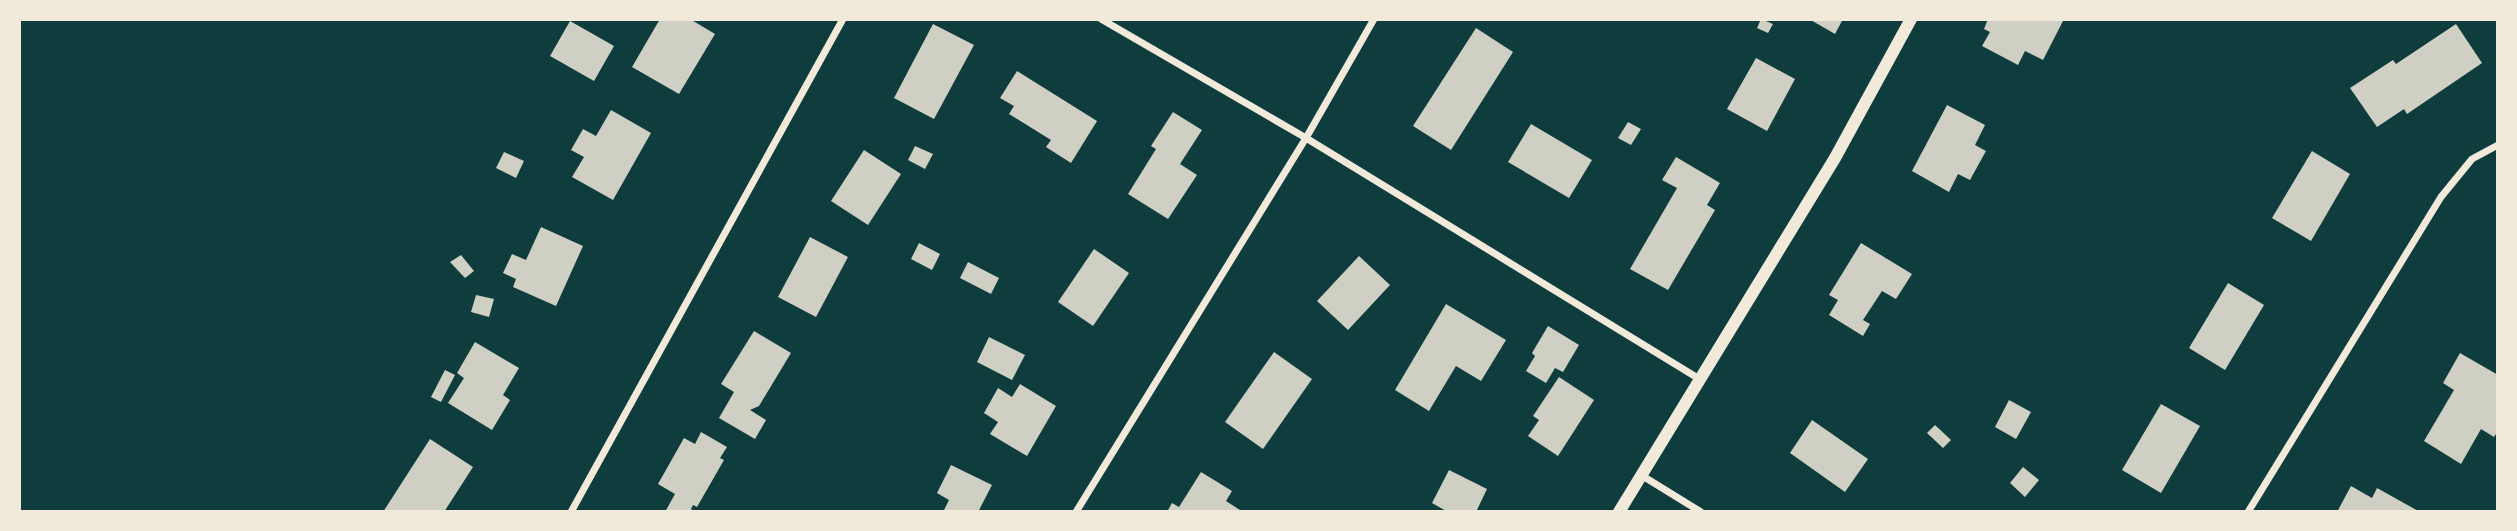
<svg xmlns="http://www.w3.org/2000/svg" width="2517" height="531" viewBox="0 0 2517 531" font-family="Inter,sans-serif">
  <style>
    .building { fill: #cfcfc3 }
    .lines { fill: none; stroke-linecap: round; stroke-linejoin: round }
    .minor { stroke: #f1e9da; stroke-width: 7 }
    .tertiary { stroke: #f1e9da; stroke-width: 12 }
  </style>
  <rect width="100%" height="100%" fill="#0f3d3e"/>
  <!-- building -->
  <path class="building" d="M660,19H690L715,34L679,94L632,67Z
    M1761,19L1773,24L1768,33L1757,28Z
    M1809,19H1843L1835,34Z
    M1988,19H2064L2043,60L2025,51L2018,65L1982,46L1990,32L1984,29Z
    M570,21L614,46L594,81L550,56Z
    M933,24L974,45L934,119L894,98Z
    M2456,24L2482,63L2407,114L2404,109L2377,127L2350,88L2393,60L2396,64Z
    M1476,28L1513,52L1451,150L1413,126Z
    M1756,58L1795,79L1767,131L1727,109Z
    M1017,71L1097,121L1071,163L1046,147L1051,140L1009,114L1014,106L1000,98Z
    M1947,105L1985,125L1975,145L1986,151L1970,180L1958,174L1949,192L1912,171Z
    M611,110L651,133L613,200L572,177L584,157L571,150L583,129L596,136Z
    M1173,112L1202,130L1180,164L1197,175L1168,219L1128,194L1156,149L1151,146Z
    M1628,122L1641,129L1631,145L1618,138Z
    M1531,124L1592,160L1569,198L1508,162Z
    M915,146L933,154L925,169L908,160Z
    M864,150L901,174L868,225L831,201Z
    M2312,151L2350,174L2311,241L2272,218Z
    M504,152L524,161L516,178L496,168Z
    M1676,157L1720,183L1707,205L1715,210L1668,290L1630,269L1677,188L1662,180Z
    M541,227L583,246L556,306L513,287L516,279L503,273L512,254L526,260Z
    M810,237L848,257L816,317L778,297Z
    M919,243L940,254L932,270L911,259Z
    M1861,243L1912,274L1896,299L1882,291L1863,320L1870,324L1863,336L1829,315L1838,300L1829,295Z
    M1094,249L1129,273L1093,326L1058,302Z
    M461,255L474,271L465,278L450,262Z
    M1359,256L1390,285L1348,330L1317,301Z
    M968,262L999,278L991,294L960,278Z
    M2228,283L2264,305L2225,370L2189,348Z
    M476,295L494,299L489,317L471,312Z
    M1446,304L1506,340L1481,381L1456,366L1429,411L1395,390Z
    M1548,326L1579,345L1563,372L1555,368L1546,383L1526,371L1535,356L1532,353Z
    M754,331L791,353L759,406L750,410L766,420L755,439L719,418L734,392L721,384Z
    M989,337L1025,355L1012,380L977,362Z
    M475,342L519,368L503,395L510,400L492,430L448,403L464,378L457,373Z
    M1274,352L1312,379L1263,449L1225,422Z
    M2460,353L2498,375V431L2494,437L2481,429L2461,464L2424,441L2454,390L2443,383Z
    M445,370L455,375L441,402L431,397Z
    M1559,377L1594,400L1558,456L1528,436L1539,420L1533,416Z
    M1020,384L1056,406L1027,456L990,434L998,422L984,413L998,388L1012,397Z
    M2009,400L2031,412L2016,439L1995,427Z
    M2161,404L2200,426L2161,493L2122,470Z
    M1812,420L1868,459L1845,492L1790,453Z
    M1935,425L1951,440L1943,448L1927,433Z
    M701,432L727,447L720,458L724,460L697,507L693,505L691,509L695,512H665L675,494L658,484L684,438L695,444Z
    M430,439L473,467L444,512H383Z
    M951,465L992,485L978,512H943L949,500L937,493Z
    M2023,467L2039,480L2025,497L2010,483Z
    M1449,470L1487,489L1476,512H1448L1432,503Z
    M1201,472L1232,491L1226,501L1243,512H1167L1172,503L1179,507Z
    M2351,486L2372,498L2377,488L2420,512H2337Z"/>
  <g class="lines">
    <!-- minor -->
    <path class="minor" d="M1101,19L1306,138L1701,380
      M1641,475L1701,512
      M571,512L843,19
      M1076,512L1306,138L1374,19
      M2248,512L2441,197L2472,159L2498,145"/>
    <!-- tertiary -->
    <path class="tertiary" d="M1619,512L1835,158L1911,19"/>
  </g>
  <!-- border -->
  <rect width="2517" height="531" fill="none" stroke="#f1e9da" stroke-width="42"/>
</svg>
